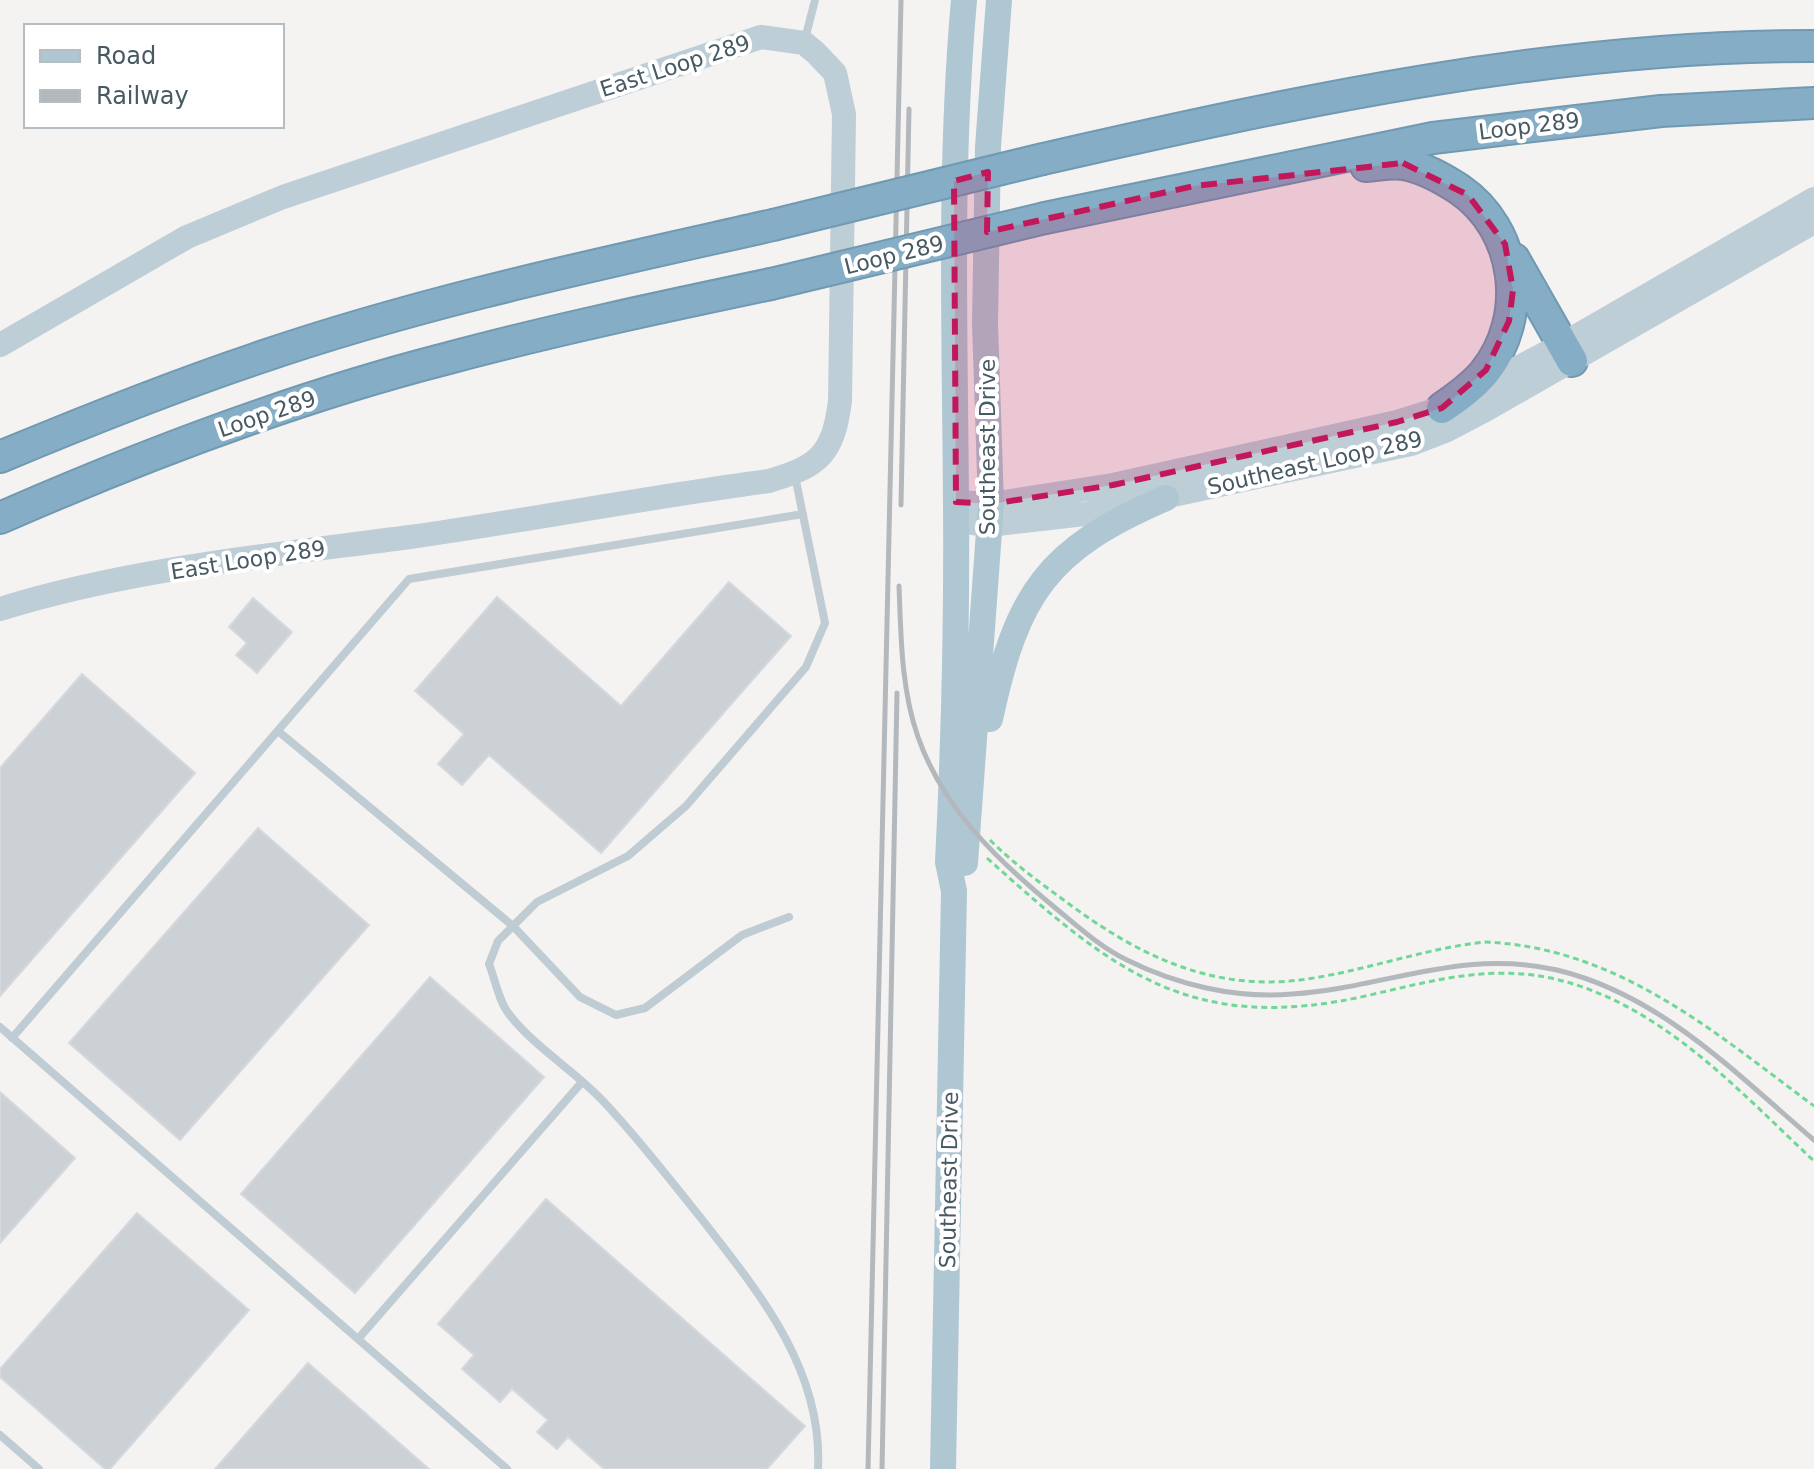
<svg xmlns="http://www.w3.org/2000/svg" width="1814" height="1469" viewBox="0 0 1814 1469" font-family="'DejaVu Sans',sans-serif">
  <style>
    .building { fill: #cbd1d5; stroke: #d5d9de; stroke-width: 2 }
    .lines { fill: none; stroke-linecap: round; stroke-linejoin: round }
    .highway-casing { stroke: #7099b2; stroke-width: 34 }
    .path { stroke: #70d896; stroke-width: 3; stroke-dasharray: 6 4; stroke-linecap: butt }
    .lane { stroke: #bfccd3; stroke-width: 8 }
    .secondary { stroke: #beced7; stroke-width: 24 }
    .primary { stroke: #afc7d3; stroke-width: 26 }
    .highway { stroke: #85aec6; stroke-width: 30 }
    .rail { stroke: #b3b8bd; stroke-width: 5 }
    .highway-bridge-casing { stroke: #7099b2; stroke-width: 34; stroke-linecap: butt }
    .highway-bridge { stroke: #85aec6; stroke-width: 30 }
    .marked { fill: #c2185b; fill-opacity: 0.2; stroke: #c2185b; stroke-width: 6; stroke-dasharray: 16 10; stroke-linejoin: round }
    .labels { text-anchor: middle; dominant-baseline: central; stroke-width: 8; stroke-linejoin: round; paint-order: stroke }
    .street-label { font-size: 22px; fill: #475962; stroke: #fff }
  </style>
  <rect width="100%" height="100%" fill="#f5f2f2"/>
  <!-- building -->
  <path class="building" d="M729,582L791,636L601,853L489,755L462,785L438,764L464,734L415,691L497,597L621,706Z
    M253,598L292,632L257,673L236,655L247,643L229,627Z
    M82,674L195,773L0,996V768Z
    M258,828L369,925L180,1140L69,1043Z
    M430,977L544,1077L355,1293L241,1194Z
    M0,1092L75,1158L0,1243Z
    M546,1199L805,1426L767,1469H604L568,1437L557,1449L537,1432L548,1420L512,1389L500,1402L462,1369L474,1355L438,1324Z
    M137,1213L249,1310L110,1469H105L0,1377V1369Z
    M308,1363L429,1469H215Z"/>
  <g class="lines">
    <defs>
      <path id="highway" d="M1043,159C1297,101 1552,46 1814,46
        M1366,166C1378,165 1392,162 1403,164C1423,167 1442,178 1459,189C1518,229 1530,316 1484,373C1472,387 1458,397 1442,408
        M1045,218L1433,138L1661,111L1814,103
        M1514,259L1572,361
        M0,457C84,422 169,388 255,359C423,301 600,264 773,225
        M0,518C144,455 293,398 445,359C553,330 662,307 771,284"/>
    </defs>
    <!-- highway casing -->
    <use href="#highway" class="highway-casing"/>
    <!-- path -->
    <path class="path" d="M990,840C1013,863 1039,882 1065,901C1136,954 1209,991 1300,980C1362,972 1422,949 1484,942C1617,947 1714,1032 1814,1106
      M987,858C1114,972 1191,1036 1370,995C1431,981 1491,964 1555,979C1661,1004 1738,1090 1814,1161"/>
    <!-- lane -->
    <path class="lane" d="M805,39L815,0
      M795,476L825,623L806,667L686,806L628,856L537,902L498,941L489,964C495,979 499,1002 509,1014C534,1047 574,1070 603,1101C639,1139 671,1181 704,1222C761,1295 823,1371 818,1469
      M278,731L513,926L580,997L616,1015L645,1008L742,935L789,917
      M0,1027L507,1469
      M12,1038L409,579L803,514
      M358,1339L582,1082
      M0,1435L39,1469"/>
    <!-- secondary -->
    <path class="secondary" d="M0,345L187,237L283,197L761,37L804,43L816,53L835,73L844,114L840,401C833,455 819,466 769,481C649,497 530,520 410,537C274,555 132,568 0,609
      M956,502L991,504L1113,485L1397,422L1442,408L1563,344L1814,199
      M956,521L989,525L1085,514L1411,444L1445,431L1487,409L1814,222"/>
    <!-- primary -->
    <path class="primary" d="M990,719C1017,593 1047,549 1166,498
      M965,863L991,504L985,323L988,147L999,0
      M943,1469L954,891L948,862C954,743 957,623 956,504C955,335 949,168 964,0"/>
    <!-- highway -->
    <use href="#highway" class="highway"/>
    <!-- rail -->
    <path class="rail" d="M901,505L909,109
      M899,586C901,636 901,689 918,737C943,808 996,859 1053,906C1076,925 1100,947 1127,960C1177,985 1237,999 1292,994C1385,988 1461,948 1557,970C1661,995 1735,1073 1814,1140
      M868,1469L901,0
      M882,1469L897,693"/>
    <defs>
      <path id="highway-bridge" d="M773,225L1043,159
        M771,284L1045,218"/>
    </defs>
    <!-- highway-bridge casing -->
    <use href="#highway-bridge" class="highway-bridge-casing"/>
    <!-- highway-bridge -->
    <use href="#highway-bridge" class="highway-bridge"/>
  </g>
  <!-- marked area -->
  <path class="marked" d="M1403,163L1468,195L1505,244L1513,290L1509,321L1486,370L1442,408L1397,422L1113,485L991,504L956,502L954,181L988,172L987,232L1194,186Z"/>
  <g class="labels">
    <!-- street labels -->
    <g class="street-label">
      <text transform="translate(675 66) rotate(-18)">East Loop 289</text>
      <text transform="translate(1529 126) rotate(-7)">Loop 289</text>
      <text transform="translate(894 255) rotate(-14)">Loop 289</text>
      <text transform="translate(267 414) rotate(-19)">Loop 289</text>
      <text transform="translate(987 447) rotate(-90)">Southeast Drive</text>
      <text transform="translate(1315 463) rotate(-13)">Southeast Loop 289</text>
      <text transform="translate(248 560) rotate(-9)">East Loop 289</text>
      <text transform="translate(949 1180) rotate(-89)">Southeast Drive</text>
    </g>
  </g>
  <!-- legend -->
  <rect x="24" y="24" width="260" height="104" fill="#ffffff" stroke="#b5bdc0" stroke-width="2"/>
  <rect x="40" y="50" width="40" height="12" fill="#afc7d3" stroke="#b5bdc0" stroke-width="2"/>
  <text x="96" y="64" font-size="24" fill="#475962">Road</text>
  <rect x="40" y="90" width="40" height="12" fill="#b3b8bd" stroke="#b5bdc0" stroke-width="2"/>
  <text x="96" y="104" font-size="24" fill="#475962">Railway</text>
</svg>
